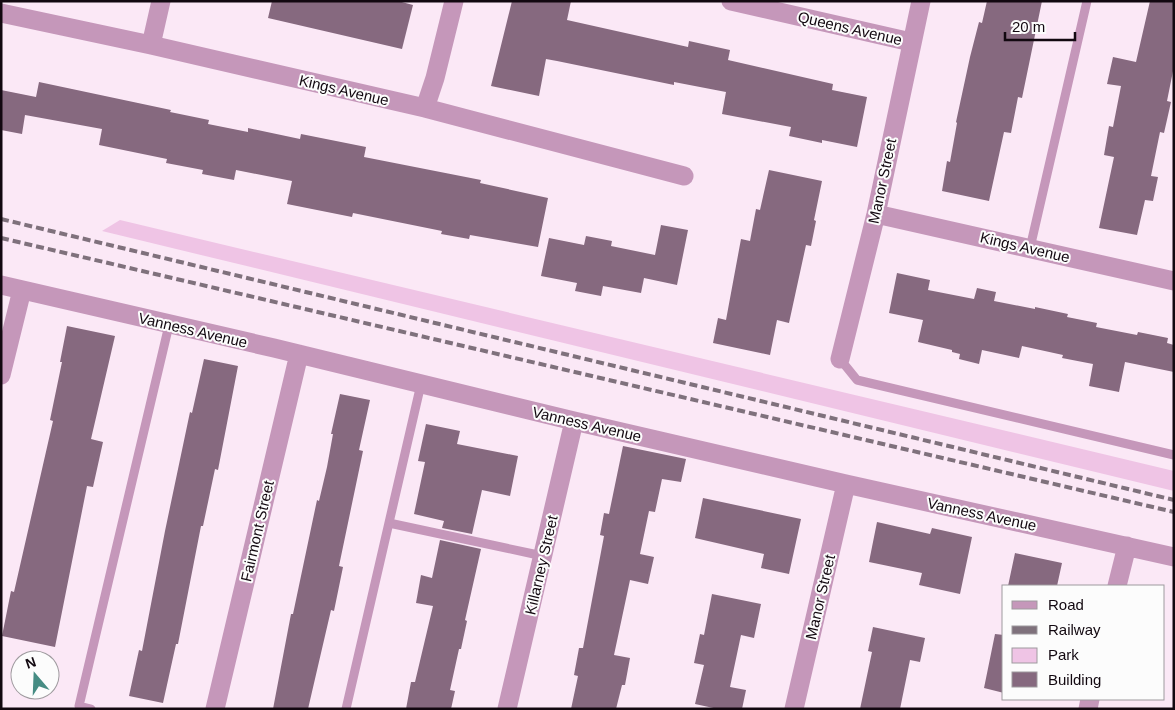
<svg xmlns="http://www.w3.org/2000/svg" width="1175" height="710" viewBox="0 0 1175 710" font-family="Helvetica,sans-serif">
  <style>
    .green { fill: #efc4e5 }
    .building { fill: #86697f }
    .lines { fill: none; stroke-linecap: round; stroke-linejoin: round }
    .lane { stroke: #c597ba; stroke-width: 9 }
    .street { stroke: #c597ba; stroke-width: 19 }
    .rail { stroke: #7f717c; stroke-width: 4; stroke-dasharray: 8 4; stroke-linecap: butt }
    .labels { text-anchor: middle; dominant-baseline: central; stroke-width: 4; stroke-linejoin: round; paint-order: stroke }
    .street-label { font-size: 15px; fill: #120810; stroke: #fcfcfc }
  </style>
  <rect width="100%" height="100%" fill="#fbe8f6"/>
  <!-- green -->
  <path class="green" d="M120,220L1174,471V491L102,231Z"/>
  <!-- building -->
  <path class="building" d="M272,1H398L413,5L402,49L268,18Z
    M512,1H571L567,20L688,47L689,41L730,50L728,60L833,84L832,90L867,97L857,147L822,140V143L789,136L791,127L722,114L726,92L674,82V85L557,61L546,59L539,96L491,86Z
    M987,1H1042L1022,98L1018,97L1011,133L1004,132L989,201L942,191L947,161L950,162L957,123L956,122L970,57L979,22L982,23Z
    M1150,1H1174V66L1167,101L1171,102L1164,133L1160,132L1151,176L1158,177L1153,201L1145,200L1137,235L1099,228L1114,157L1104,155L1109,126L1113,127L1121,86L1107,84L1113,57L1136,62Z
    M39,82L171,110L170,112L209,120L208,124L248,132V128L300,139L301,134L366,147L364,157L481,180L480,183L548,198L538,247L470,235L469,239L441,234L442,231L353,213L352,217L287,204L292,181L236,170L234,180L202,174L203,170L166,163L167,159L99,145L102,129L25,115L22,134L1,130V90L36,97Z
    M769,170L822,181L814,220L816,221L811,246L806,245L789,323L777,320L770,355L713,343L718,318L726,320L741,239L750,241L756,209L760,210Z
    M661,225L688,230L677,285L644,278L641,293L603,286L601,296L575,291L577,283L541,276L549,238L584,245L586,236L612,241L611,246L655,255Z
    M897,273L930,280L928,290L974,299L977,288L996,292L994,301L1035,309V307L1068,314L1067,317L1097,323L1096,327L1137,335L1138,332L1168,338L1167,343L1174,345V372L1125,362L1119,392L1089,386L1093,364L1062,358L1063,355L1022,346L1019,358L982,350L979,364L959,359L960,354L952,352V350L918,342L923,320L889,313Z
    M67,326L115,336L91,439L103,442L93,487L87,486L55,647L2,636L11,591L14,592L53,421L50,420L62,362H60Z
    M204,359L238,366L218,470L215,469L203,526H201L178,644H176L163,703L129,696L139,650L142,651L165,531L190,412L192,413Z
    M340,394L370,400L359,450L363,451L339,566L343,567L334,611L331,610L308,709H273L291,614H293L317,500L319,501L327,467L333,434H331Z
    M426,424L460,431L457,444L518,456L510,496L482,490L472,534L442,528L444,521L414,514L425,462L418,461Z
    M623,446L686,459L681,482L662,479L655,512L649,511L640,554L654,557L648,584L630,580L614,655L630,658L625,685H622L616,709H571L578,676L574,675L579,648H583L604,536L600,535L604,513L609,514Z
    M703,498L801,519L789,574L761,568L764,554L695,538Z
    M877,522L930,534L932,528L972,537L960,594L919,585L922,573L869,562Z
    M440,540L481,549L465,620L467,621L461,649H459L450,690L455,691L451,709H406L411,682H415L433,606L416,603L421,575L432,578Z
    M1015,553L1062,563L1057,586H1008Z
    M712,594L761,604L754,638L741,635L730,687L746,690L742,709H718L695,704L704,665L694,663L700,634L704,635Z
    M873,627L925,638L920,662L910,660L900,709H860L872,652L868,651Z
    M995,634L1004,635V693L984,688Z"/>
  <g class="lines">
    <!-- lane -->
    <path class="lane" d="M1030,248L1087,1
      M840,359L857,380L1174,455
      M389,523L543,556
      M91,709L79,706L169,325
      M346,709L421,384"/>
    <!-- street -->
    <path class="street" d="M731,1L911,42
      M1,13L151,45L425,108L684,176
      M151,45L161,1
      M425,108L435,78L454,1
      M876,214L1174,281
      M1,285L274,348L574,421L846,484L1174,557
      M840,359L876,214L921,1
      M1,375L22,290
      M1117,586L1127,546
      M215,709L299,354
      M507,709L574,421
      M794,709L846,484
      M1088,709L1090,699"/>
    <!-- rail -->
    <path class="rail" d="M1,219L1174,500
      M1,238L1174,512"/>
  </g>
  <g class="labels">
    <!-- street labels -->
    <g class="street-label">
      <text transform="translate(850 28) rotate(13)">Queens Avenue</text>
      <text transform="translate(344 90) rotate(13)">Kings Avenue</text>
      <text transform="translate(882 181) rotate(-78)">Manor Street</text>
      <text transform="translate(1025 247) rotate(13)">Kings Avenue</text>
      <text transform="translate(193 330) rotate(13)">Vanness Avenue</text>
      <text transform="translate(587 424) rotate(13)">Vanness Avenue</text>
      <text transform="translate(982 514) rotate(12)">Vanness Avenue</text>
      <text transform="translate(257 531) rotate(-77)">Fairmont Street</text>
      <text transform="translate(541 565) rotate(-77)">Killarney Street</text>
      <text transform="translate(820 597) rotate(-77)">Manor Street</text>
    </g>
  </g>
  <!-- border -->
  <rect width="1175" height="710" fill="none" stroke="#120810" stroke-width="5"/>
  <!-- legend -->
  <rect x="1002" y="585" width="162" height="115" fill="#fcfcfc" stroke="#9e9a9e"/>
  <rect x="1012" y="601" width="25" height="8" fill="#c597ba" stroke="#9e9a9e"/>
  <text x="1048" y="610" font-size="15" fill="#120810">Road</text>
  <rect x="1012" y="626" width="25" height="8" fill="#7f717c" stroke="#9e9a9e"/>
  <text x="1048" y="635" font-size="15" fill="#120810">Railway</text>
  <rect x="1012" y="648" width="25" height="15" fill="#efc4e5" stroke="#9e9a9e"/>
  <text x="1048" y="660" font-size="15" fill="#120810">Park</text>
  <rect x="1012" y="672" width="25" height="15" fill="#86697f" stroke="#9e9a9e"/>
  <text x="1048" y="685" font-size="15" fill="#120810">Building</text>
  <!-- north arrow -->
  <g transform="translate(35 675) rotate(341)"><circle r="24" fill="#fcfcfc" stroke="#9e9a9e"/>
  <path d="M0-4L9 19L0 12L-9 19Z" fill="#468c83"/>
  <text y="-8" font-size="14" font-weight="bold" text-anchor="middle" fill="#120810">N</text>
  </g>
  <!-- scale -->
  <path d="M1005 32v8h70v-8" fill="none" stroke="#120810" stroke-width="2.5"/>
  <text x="1012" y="32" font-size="15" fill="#120810" stroke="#fcfcfc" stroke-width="4" paint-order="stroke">20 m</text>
</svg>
